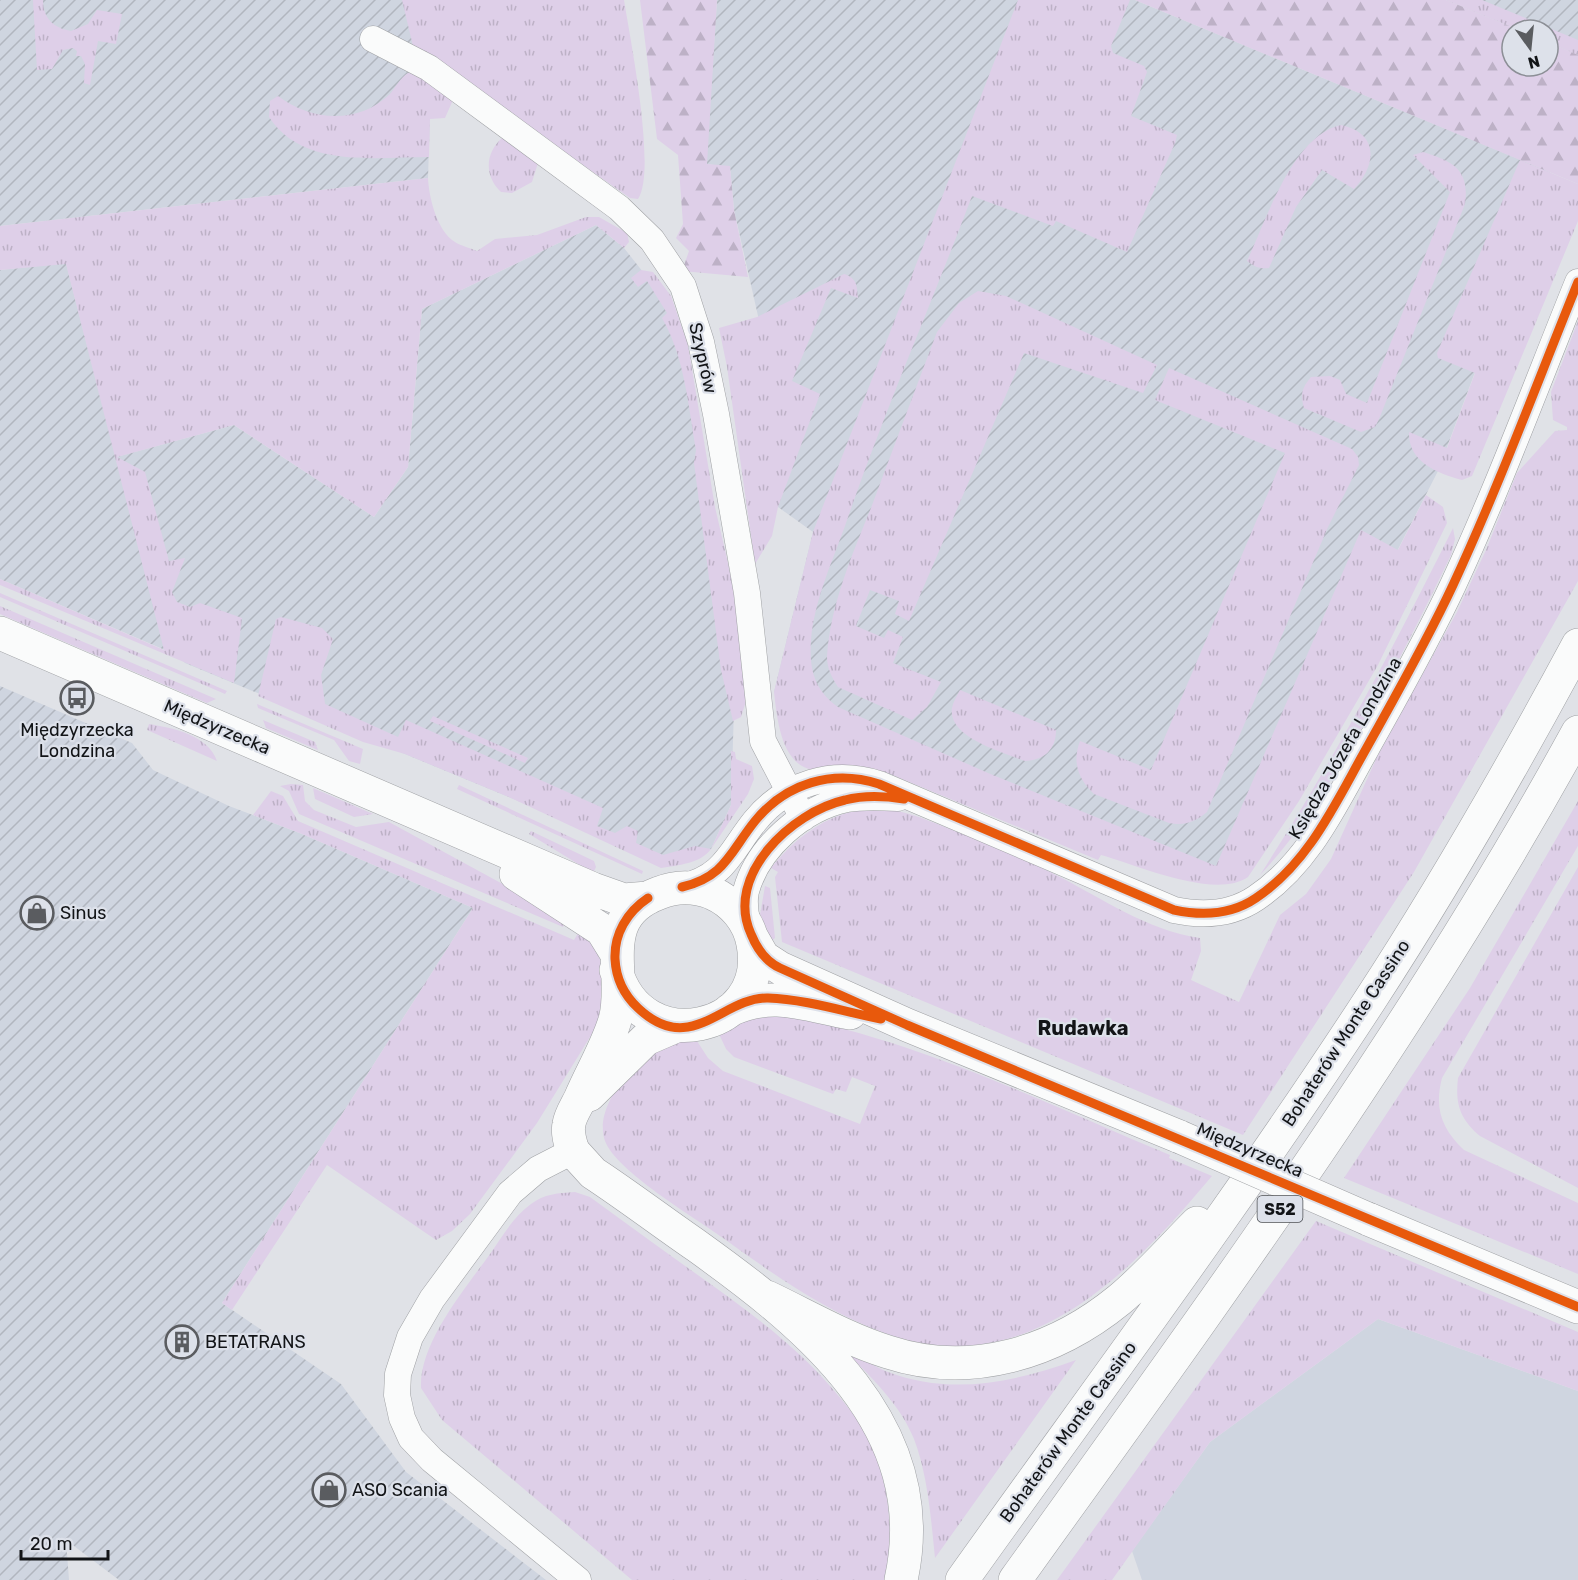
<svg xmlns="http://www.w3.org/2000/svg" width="1578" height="1580" viewBox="0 0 1578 1580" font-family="Rubik,sans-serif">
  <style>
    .built { fill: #cfd5e0 }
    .industrial { fill: url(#industrial-furrows) }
    .grass { fill: url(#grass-tufts) }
    .forest { fill: url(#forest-firs) }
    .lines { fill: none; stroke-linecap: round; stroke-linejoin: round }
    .street-casing { stroke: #9fa1a4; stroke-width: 27 }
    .secondary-casing { stroke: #9fa1a4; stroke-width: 34 }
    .highway-casing { stroke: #9fa1a4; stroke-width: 34 }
    .street { stroke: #fafbfb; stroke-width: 26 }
    .secondary { stroke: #fafbfb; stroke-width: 33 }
    .highway { stroke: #fafbfb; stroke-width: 33 }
    .secondary-bridge-casing { stroke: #9fa1a4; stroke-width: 34; stroke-linecap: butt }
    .secondary-bridge { stroke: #fafbfb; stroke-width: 33 }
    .cycleway-casing { stroke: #dde1ea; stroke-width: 13 }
    .cycleway { stroke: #e8590c; stroke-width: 9 }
    .labels { text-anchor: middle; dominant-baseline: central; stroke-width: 4.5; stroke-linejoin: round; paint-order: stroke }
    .shield { fill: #dde1ea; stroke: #4f5256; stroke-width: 1.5 }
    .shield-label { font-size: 16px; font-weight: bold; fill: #121417 }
    .street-label { font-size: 18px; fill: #121417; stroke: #dde1ea }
    .poi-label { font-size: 18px; fill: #121417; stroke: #dde1ea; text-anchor: start }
    .neighbourhood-label { font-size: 20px; font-weight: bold; fill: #121417; stroke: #dde1ea }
  </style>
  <defs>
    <pattern id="industrial-furrows" width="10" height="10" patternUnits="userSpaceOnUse" patternTransform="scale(1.5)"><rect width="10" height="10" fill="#cfd5e0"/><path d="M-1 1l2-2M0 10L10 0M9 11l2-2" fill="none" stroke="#b1b6bf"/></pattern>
    <pattern id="grass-tufts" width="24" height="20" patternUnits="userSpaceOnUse" patternTransform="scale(1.5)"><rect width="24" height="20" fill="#decfe8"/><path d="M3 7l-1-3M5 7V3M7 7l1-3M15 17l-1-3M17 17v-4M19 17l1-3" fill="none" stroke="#bdb1c6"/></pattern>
    <pattern id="forest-firs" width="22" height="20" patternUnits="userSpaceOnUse" patternTransform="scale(1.5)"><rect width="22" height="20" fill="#decfe8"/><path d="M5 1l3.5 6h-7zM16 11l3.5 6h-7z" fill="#bdb1c6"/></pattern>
  </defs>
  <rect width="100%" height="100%" fill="#e0e2e7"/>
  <!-- built -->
  <path class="built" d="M1378,1319L1578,1391V1580H1142L1132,1551L1210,1442Z"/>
  <!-- industrial -->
  <path class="industrial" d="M0,0H420L431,85L428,178L0,226Z
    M717,0H1135L1550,172L1438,471L1229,880L774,692L813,532L778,507L763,338L734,210L730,167L706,164Z
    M1446,0H1578V55L1548,42V30H1519Z
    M596,225L624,248L643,272L683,336L734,709L731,805L711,849L661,860L185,663L162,639L165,650L0,579V270L66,263L116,457L234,425L374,517L408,467L422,309Z
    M0,686L132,743L153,770L229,806L302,834L473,908L222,1303L341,1384L406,1472L546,1580H119L66,1540L69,1580H0Z"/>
  <!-- grass -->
  <path class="grass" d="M33,0H43C43,19 54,28 71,31L88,24L97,10L122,14L116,44L98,41L90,85L84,83L85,64L81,56H76L77,51L73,48L63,50L52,69L37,70Z
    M402,0H624C630,38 657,171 638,199L630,198L413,46Z
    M1018,0H1130L1111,46L1113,53L1144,66L1147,72L1131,116L1177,135L1175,143L1127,252L1056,221L1053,226L972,196C931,305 884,412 846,523C833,560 814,601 811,640C809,669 814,690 838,707L988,773L1216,866L1361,530L1398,550L1426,495L1443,507L1447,523L1378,665L1299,801L1248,877C1215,900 1137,865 1101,855L1098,860L885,772C861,767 838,772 814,770C781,766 777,718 774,692L813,532Z
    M1446,0H1482L1578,40V55L1548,42V30H1519Z
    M408,73H414L453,100L445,118L430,119L429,157C376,157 303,169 269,117L270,101L278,96C311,121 358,125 390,94C396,87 400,78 408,73Z
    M1341,125C1379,133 1377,165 1354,189L1322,170L1296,207L1269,268C1259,269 1255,267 1247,261C1267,219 1292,136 1341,125Z
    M502,138L538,163L532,182L512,193L501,192C484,176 485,153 502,138Z
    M1423,152C1452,161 1470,169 1465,204L1379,419L1375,427L1361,432L1304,408C1300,394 1302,388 1311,377L1330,376L1340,380L1346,394L1367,403L1450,192L1413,155Z
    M1520,160L1578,184V221L1472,476L1462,480C1437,473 1408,462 1409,432L1447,448L1475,373L1438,358L1437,353Z
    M428,178C429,198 437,231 455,242C461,246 471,248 477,251L495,239L537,235L586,217H599L627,233L629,242L624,248L596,225L422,309L408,467L374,517L234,425L117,457L145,472L169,561L185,558L172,592L177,602L190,607L200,603L242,618L234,683L0,585V579L164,650L66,264L0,270V226Z
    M641,270L653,272L671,296L688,345L715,507L734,589L746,701L741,717L733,721L721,670L694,463L696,450C688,405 685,358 662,318L667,313L647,281L638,287L631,278Z
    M844,274C857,278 857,286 858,298L831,288L792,381L820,394L778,507L772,536L755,564L727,367L719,328L757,317Z
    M978,291L1006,296L1157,365L1143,393L1024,353L909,621L895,614L899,601L870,590L856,626L884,638L888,630L903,637L893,663L941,682L927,707L912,720L838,687C832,678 827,668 827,657C830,606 852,555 871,508C893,449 915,390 937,332L959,303Z
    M1578,321V581L1414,872L1243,1135L782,942L775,877L778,872L771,868C801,830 846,800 897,811C918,815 938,825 958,832C990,845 1023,858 1054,874C1102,898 1146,930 1200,938L1201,951L1191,980L1239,1002L1280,915L1306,894L1331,859L1377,757L1457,612L1486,550L1517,473L1555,431L1567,430V427L1553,420L1551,392Z
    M1169,368L1352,449L1358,457L1359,465L1328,527L1207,812C1195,822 1184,826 1169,823L1094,794C1078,779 1072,762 1080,741L1151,770L1285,453L1155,400Z
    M1453,528L1455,539L1451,555C1421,618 1389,680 1354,741C1326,789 1298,835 1260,875C1332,763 1394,647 1453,528Z
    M0,593L227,691L225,694L0,597Z
    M0,606L216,699L207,703L0,614Z
    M281,617L322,628L333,639L321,675L325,704L398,737L406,720L603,808L597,826L615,833L627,826L638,831L636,843L663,855L695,846L711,849L731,805V751L735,752L736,759L752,766L754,779L748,794L711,849C700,864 678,865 661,868L511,798L405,754L363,742L258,696L276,619Z
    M960,690L1056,730C1056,750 1044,760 1025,761C1005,753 947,738 952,708C953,702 957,696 960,690Z
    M257,704L363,749L360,764L349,761L334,740L258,708Z
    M433,716L528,758L525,763L430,721Z
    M263,720L315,742L318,750L266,728Z
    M149,724C173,728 208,735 217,761L147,730Z
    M291,784L303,785L305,801L314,810L356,827L389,822L567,919L563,927L299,814L289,791L280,786Z
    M459,785L643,871L642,874L457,789Z
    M313,788L373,814L354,817L315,799Z
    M271,791L283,796L298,821L574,940L581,928L591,940L599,955L603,975L602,1011L595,1029L537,1123L470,1214L452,1231L436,1240L327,1165L232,1310L222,1303L473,908L302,834L253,815Z
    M1578,801V846L1442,1078C1434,1109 1442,1129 1464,1150L1578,1203V1274L1344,1178L1470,988Z
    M531,831L594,861L596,867L593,873L529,834Z
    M1578,867V1188L1480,1136C1460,1119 1455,1104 1458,1078Z
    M765,886L770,888L775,938L770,942L760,915Z
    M770,1013C910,1036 1040,1101 1170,1155L1169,1158L1212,1176C1129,1275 1023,1386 882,1332C823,1310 773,1274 723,1238C694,1217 616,1171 605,1141C592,1104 641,1051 674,1042C681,1040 690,1041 697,1041L708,1058L723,1071L860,1124L875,1086L852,1077L846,1092L836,1089L833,1094L734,1057L726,1049L719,1034L739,1023Z
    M575,1192L590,1197C627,1224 664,1251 702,1278C755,1316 801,1349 842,1400C853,1414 866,1429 872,1446C890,1490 894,1533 885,1580H632L442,1420L421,1388C419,1343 465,1289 490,1254C502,1237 513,1217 531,1204C544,1194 558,1193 575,1192Z
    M1316,1221L1578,1332V1391L1378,1319L1210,1442L1112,1580H1057Z
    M851,1353C863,1359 875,1367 888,1372C951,1396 1015,1382 1076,1360L935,1558C931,1519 928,1476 914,1439C901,1406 873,1379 849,1355Z"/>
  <!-- forest -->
  <path class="forest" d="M640,0H717L707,164L730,166L734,210L748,277L682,271L689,251L676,238L683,224L678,155L657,139Z
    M1135,0H1446L1519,30H1512V66H1548V42L1578,55V184Z"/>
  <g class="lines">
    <defs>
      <path id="street" d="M373,39L429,68L619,208L652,240L683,286L701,342L716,414L747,593L763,741L803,818
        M682,887C725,877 730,852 755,821C786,783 833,769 879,784L1174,910C1202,916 1231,915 1256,898C1309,863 1336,802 1366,749C1396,695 1427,641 1453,585C1499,486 1537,383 1578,282
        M748,927C746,916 743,903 746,891C758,847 803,808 847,799C864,796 881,797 898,798
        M573,1151L538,1169L510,1193L432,1299L410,1337L398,1374L397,1395L402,1418L411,1438L432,1460L578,1580"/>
      <path id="secondary" d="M0,633L593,889L624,900L648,898
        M516,874L602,930L615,951
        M751,936L763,957L780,968L907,1025L1180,1137
        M730,1010C773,990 805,1005 850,1013
        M589,1095L646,1039L676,1026
        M573,1151C570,1142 567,1133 569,1124C570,1116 576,1107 580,1099C591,1073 607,1047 615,1020C628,974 594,917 659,893C676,886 694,886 712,893C733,902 749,921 753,944C770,1032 641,1060 616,970
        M1368,1219L1578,1307"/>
      <path id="highway" d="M573,1151L593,1173C628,1196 662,1222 697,1246C807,1325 935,1426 901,1580
        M767,1297C807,1316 846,1339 888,1352C970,1379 1054,1353 1119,1300C1147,1277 1171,1249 1197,1223
        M962,1580C1099,1388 1241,1198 1370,1000C1445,885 1513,766 1578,645
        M1015,1580C1213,1304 1414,1031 1578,732"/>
    </defs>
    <!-- street casing -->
    <use href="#street" class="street-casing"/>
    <!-- secondary casing -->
    <use href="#secondary" class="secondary-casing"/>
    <!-- highway casing -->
    <use href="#highway" class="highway-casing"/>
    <!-- street -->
    <use href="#street" class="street"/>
    <!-- secondary -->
    <use href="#secondary" class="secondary"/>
    <!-- highway -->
    <use href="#highway" class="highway"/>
    <defs>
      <path id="secondary-bridge" d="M1180,1137L1368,1219"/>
    </defs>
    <!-- secondary-bridge casing -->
    <use href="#secondary-bridge" class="secondary-bridge-casing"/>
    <!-- secondary-bridge -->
    <use href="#secondary-bridge" class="secondary-bridge"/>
    <defs>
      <path id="cycleway" d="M904,799C885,796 864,795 845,800C792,812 724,875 751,934C757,949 765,961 780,968L907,1025L1578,1307
        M682,887C725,877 730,852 755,821C786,783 833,769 879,784L1174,910C1202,916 1231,915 1256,898C1309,863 1336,802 1366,749C1396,695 1427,641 1453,585C1499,486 1537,383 1578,282
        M648,898C627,912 614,934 615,959C616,978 624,995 638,1008C691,1058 722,997 768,998C804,999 846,1012 881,1019"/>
    </defs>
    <!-- cycleway casing -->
    <use href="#cycleway" class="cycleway-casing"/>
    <!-- cycleway -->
    <use href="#cycleway" class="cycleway"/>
  </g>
  <!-- icons -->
  <defs>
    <symbol id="bus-ring" viewBox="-11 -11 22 22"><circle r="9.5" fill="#dde1ea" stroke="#5a5c60" stroke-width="1.5"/><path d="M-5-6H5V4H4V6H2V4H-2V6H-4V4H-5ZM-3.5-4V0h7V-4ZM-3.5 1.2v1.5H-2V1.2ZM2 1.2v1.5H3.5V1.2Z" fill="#5a5c60"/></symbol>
    <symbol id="shop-ring" viewBox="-11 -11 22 22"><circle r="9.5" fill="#dde1ea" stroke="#5a5c60" stroke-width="1.5"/><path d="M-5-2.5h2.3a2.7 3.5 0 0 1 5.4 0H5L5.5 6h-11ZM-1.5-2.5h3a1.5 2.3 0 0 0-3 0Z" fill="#5a5c60"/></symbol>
    <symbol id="building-ring" viewBox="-11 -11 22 22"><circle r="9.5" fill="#dde1ea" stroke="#5a5c60" stroke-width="1.5"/><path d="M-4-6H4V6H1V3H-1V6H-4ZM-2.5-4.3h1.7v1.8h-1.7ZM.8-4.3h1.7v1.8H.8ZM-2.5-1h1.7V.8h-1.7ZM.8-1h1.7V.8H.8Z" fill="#5a5c60"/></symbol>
  </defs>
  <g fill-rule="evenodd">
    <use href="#bus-ring" x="58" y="679" width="38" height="38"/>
    <use href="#shop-ring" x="18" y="894" width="38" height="38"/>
    <use href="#building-ring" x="163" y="1323" width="38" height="38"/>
    <use href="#shop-ring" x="310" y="1471" width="38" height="38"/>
  </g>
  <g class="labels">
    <!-- shield labels -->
    <rect class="shield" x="1257.5" y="1196" width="45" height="26" rx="4.5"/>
    <g class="shield-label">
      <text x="1280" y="1209">S52</text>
    </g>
    <!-- street labels -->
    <g class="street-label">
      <text transform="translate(703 358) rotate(77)">Szyprów</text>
      <text transform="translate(217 727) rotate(23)">Międzyrzecka</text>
      <text transform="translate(1345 748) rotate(-60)">Księdza Józefa Londzina</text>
      <text transform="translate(1346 1033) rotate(-57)">Bohaterów Monte Cassino</text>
      <text transform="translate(1250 1150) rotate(23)">Międzyrzecka</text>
      <text transform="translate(1068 1432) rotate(-54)">Bohaterów Monte Cassino</text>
    </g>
    <!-- poi labels -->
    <g class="poi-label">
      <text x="77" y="730" text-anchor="middle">Międzyrzecka<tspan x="77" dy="21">Londzina</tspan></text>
      <text x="60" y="913">Sinus</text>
      <text x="205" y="1342">BETATRANS</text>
      <text x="352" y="1490">ASO Scania</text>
    </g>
    <!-- neighbourhood labels -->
    <g class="neighbourhood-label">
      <text x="1083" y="1028">Rudawka</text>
    </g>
  </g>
  <!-- north arrow -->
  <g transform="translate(1530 48) rotate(165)"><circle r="28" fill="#dde1ea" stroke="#8c8f96" stroke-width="1.5"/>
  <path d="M0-4.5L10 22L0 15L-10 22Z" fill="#5a5c60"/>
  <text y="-9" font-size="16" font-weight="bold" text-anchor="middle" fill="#121417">N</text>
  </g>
  <!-- scale -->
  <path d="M21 1550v9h87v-9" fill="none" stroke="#121417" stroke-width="3"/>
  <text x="30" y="1550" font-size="18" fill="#121417" stroke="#dde1ea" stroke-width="4.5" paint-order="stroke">20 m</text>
</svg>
